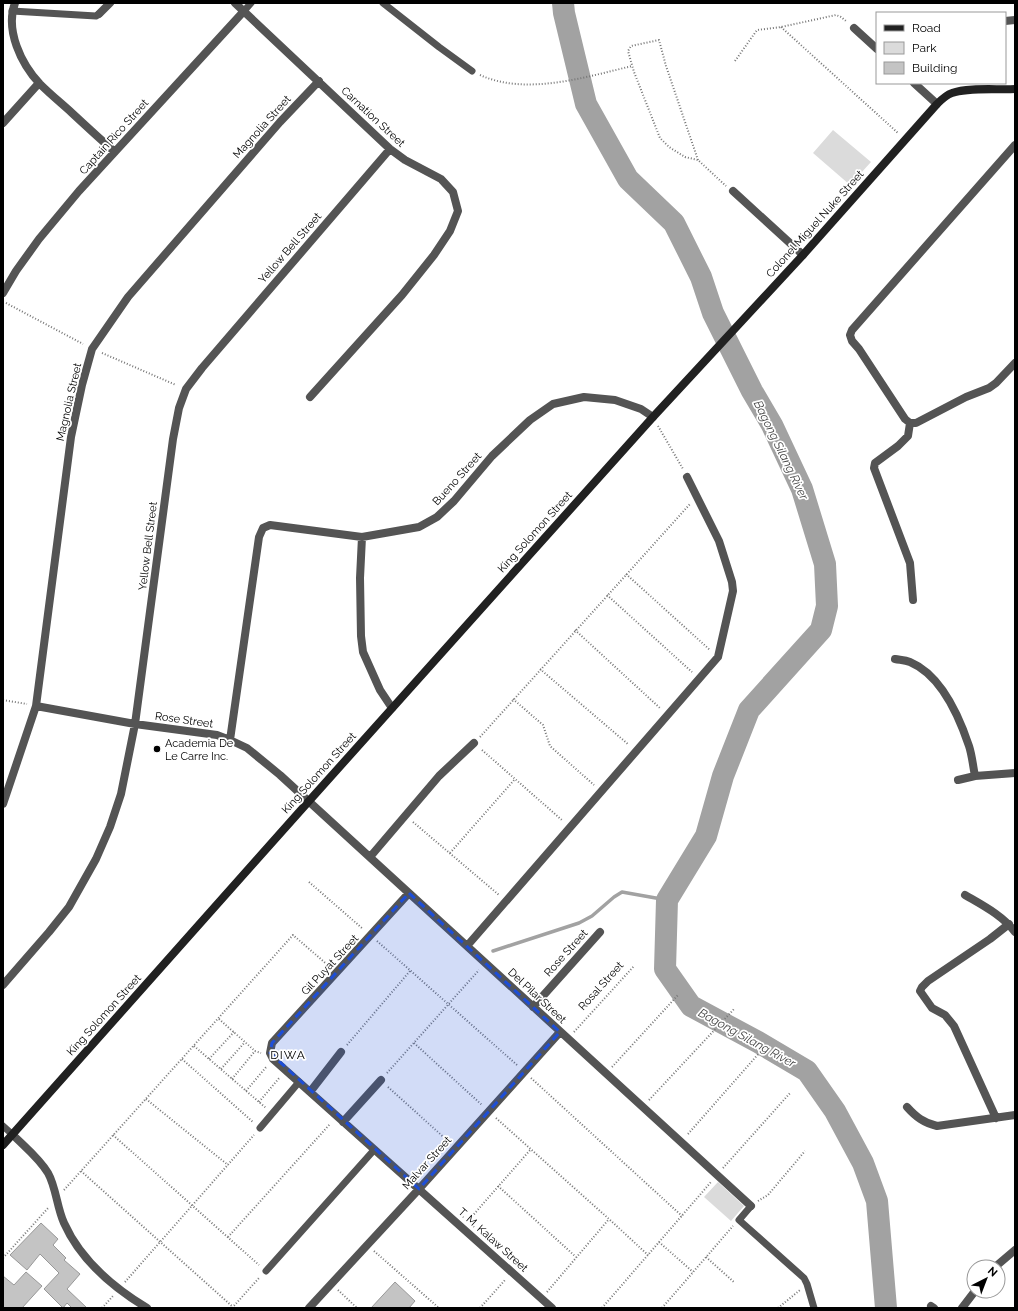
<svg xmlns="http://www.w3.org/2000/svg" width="1018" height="1311" viewBox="0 0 1018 1311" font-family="Raleway,sans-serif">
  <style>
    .green { fill: #dbdbdb }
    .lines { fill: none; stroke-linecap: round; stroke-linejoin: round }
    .stream { stroke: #a2a2a2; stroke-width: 3.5 }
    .river { stroke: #a2a2a2; stroke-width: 22 }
    .building { fill: #c4c4c4; stroke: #989898 }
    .path { stroke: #767676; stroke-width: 2; stroke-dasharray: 1 2; stroke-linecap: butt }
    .lane { stroke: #545454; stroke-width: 7 }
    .street { stroke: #545454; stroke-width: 8 }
    .secondary { stroke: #212121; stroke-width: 8 }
    .marked { fill: #1d4ed8; fill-opacity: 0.2; stroke: #1d4ed8; stroke-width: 3; stroke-dasharray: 8 5; stroke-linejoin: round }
    .poi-dot { fill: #000; stroke: #fff; stroke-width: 1.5 }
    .labels { text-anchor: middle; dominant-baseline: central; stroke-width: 3.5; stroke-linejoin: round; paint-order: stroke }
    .street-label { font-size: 11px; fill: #000; stroke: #fff }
    .poi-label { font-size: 11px; fill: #000; stroke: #fff; text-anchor: start }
    .water-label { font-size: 12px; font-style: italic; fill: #434343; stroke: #fff }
    .neighbourhood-label { font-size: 12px; letter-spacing: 1px; fill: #000; stroke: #fff }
  </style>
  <rect width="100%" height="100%" fill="#fff"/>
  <!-- green -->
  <path class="green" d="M833,130L871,162L850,185L813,153Z
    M718,1182L744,1206L731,1221L704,1197Z"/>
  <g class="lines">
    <!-- stream -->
    <path class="stream" d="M493,951L579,923L592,916L614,897L622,892L667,900"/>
    <!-- river -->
    <path class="river" d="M563,3L564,13L586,104L628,179L674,223L701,277L713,313L752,391L772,425L802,489L825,564L827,606L821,630L749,710L723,776L706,836L667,900L665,969L691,1006L758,1042L807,1071L835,1111L863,1163L877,1201L886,1308"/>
  </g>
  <!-- building -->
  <path class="building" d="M41,1223L58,1239L53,1245L66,1258L64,1260L80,1274L67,1289L87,1308H72L67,1303L63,1308L44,1289L59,1273L40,1254L27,1270L10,1255Z
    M26,1272L42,1286L22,1308H3V1276L14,1285Z
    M395,1282L415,1301L409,1308H371Z"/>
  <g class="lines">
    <!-- path -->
    <path class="path" d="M781,27L898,133
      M735,61L757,30L781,27L836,15L841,17L846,21
      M480,75C526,96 586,77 632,66
      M698,160L666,66L659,40L631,46L628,51L634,72L660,138L669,147L685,157L698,160L726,186
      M6,303L83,344
      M102,353L176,385
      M658,426L683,469
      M626,574L710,650
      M607,595L692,672
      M575,630L661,709
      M540,669L629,745
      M513,699L543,725L550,746L594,785
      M3,700L27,704
      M480,737L690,504
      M482,750L563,821
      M413,822L499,895
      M450,853L515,779
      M309,882L363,929
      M377,941L517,1065
      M219,1019L255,1051L261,1053
      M574,1032L634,966
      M414,1043L482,1105
      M347,1045L410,971
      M194,1046L266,1108
      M182,1059L253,1122
      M209,1059L234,1032
      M612,1067L678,995
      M221,1069L245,1042
      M387,1073L479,970
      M531,1078L682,1216
      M232,1079L255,1051
      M388,1087L449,1142
      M246,1091L267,1066
      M146,1099L228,1165
      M649,1100L735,1008
      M259,1102L280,1077
      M496,1118L609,1219L648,1255
      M688,1134L761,1051
      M113,1135L259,1265
      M723,1168L791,1092
      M81,1171L233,1307
      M498,1186L576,1257
      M64,1190L293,935L330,967
      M758,1201L768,1195L805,1151
      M468,1221L531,1149
      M228,1237L330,1124
      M659,1242L693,1272
      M374,1251L439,1308
      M706,1257L735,1283
      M3,1258L49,1207
      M125,1282L254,1135
      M338,1290L357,1308
      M547,1292L609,1219
      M102,1308L113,1296
      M232,1308L259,1278
      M480,1308L506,1279
      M602,1308L711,1182
      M662,1308L733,1226
      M778,1308L800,1290"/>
    <!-- lane -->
    <path class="lane" d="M383,3L439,47L472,71
      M12,11L96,16L99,14
      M244,11L251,3
      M3,1126L13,1135
      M260,1128L299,1082
      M751,1206L739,1220L804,1278L807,1284L814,1308
      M266,1271L374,1150"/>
    <!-- street -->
    <path class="street" d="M15,3C5,30 21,64 40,84C50,94 61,103 72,113C86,126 100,139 115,152
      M235,3L390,149L405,160L441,179L453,192L458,211L450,231L434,255L402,295L310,397
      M99,14L110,3
      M1005,21L1015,20
      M854,28L877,49
      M914,83L937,104
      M3,123L39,83
      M1015,145L852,330L850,335L852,341L859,349L905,419L910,423H916L966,397L989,388L996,383L1015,363
      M733,191L803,255
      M3,293L16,271L39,239L79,191L244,11
      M910,423L908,436L898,446L875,463L874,468L910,563L913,600
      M362,537L360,578L361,636L363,652L380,690L392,708
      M895,659C900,660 905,660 910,662C941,675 959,716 969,746C972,755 973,766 975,776
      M36,706L135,724L217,735L230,740L247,748L280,775L751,1206
      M230,740L259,537L263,528L270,525L362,537L419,527L437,517L454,501L492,456L530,420L553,404L584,397L615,400L641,409L653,417
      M958,780L975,776L1015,773
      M3,804L36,706L71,437L82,385L92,349L128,297L280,122L319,81
      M370,857L439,776L474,743
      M409,893L272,1043L270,1053L273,1059L552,1308
      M965,895C982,905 1002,915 1015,932
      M467,946L718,657L733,591L732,582L719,541L687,477
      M3,985L49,932L69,907L96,859L110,827L121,794L135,724L173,439L179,408L186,389L202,368L390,149
      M533,1007L600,932
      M310,1092L341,1052
      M907,1107C916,1117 924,1123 937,1126L1015,1115
      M996,1118L954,1026L945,1015L932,1008L920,991L922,987L928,981L990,939L1009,924
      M343,1122L381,1080
      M13,1135C25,1147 39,1158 48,1173C56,1187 57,1208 64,1223C80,1259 114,1288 147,1308
      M995,1267L1015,1250
      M931,1306L934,1308
      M309,1308L419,1189L560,1032
      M962,1308L975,1291"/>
    <!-- secondary -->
    <path class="secondary" d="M3,1145L309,801L653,417L803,255L937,104C942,99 946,95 952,93C968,87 998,90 1015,89"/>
  </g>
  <!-- marked area -->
  <path class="marked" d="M409,893L560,1032L419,1189L270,1053L272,1043Z"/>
  <!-- markers -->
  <circle class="poi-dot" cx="157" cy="749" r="4"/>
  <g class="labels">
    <!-- street labels -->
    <g class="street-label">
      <text transform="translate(373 117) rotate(43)">Carnation Street</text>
      <text transform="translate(262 127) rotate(-48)">Magnolia Street</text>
      <text transform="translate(114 137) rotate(-48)">Captain Rico Street</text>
      <text transform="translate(815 224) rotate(-48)">Colonel Miguel Nuke Street</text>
      <text transform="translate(290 248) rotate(-49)">Yellow Bell Street</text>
      <text transform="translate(69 402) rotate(-77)">Magnolia Street</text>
      <text transform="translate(457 479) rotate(-48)">Bueno Street</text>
      <text transform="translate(535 532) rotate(-48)">King Solomon Street</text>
      <text transform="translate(148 546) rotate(-83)">Yellow Bell Street</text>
      <text transform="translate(184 720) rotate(8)">Rose Street</text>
      <text transform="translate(319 773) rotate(-48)">King Solomon Street</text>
      <text transform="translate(566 953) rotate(-48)">Rose Street</text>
      <text transform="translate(330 965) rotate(-47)">Gil Puyat Street</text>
      <text transform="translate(601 986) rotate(-48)">Rosal Street</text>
      <text transform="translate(537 996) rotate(43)">Del Pilar Street</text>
      <text transform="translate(104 1015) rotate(-48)">King Solomon Street</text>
      <text transform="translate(427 1163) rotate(-48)">Malvar Street</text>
      <text transform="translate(493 1240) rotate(42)">T. M. Kalaw Street</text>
    </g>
    <!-- poi labels -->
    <g class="poi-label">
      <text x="165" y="743">Academia De<tspan x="165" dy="13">Le Carre Inc.</tspan></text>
    </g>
    <!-- water labels -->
    <g class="water-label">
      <text transform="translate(781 450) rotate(64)">Bagong Silang River</text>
      <text transform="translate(747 1038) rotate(29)">Bagong Silang River</text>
    </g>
    <!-- neighbourhood labels -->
    <g class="neighbourhood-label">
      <text x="288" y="1055">DIWA</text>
    </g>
  </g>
  <!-- border -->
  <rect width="1018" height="1311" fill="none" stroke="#000000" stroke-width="8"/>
  <!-- legend -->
  <rect x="876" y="12" width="130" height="72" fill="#ffffff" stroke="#999999"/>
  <rect x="884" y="25" width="20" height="6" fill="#212121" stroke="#999999"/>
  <text x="912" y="32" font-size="12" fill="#000000">Road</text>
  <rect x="884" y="42" width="20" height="12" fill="#dbdbdb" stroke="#999999"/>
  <text x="912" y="52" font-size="12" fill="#000000">Park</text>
  <rect x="884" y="62" width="20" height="12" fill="#c4c4c4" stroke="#999999"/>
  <text x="912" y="72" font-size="12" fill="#000000">Building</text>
  <!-- north arrow -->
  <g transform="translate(986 1279) rotate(42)"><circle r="19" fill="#ffffff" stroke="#999999"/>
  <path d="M0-3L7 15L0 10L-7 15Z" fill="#000000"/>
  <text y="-6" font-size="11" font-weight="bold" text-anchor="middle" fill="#000000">N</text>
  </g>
</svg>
